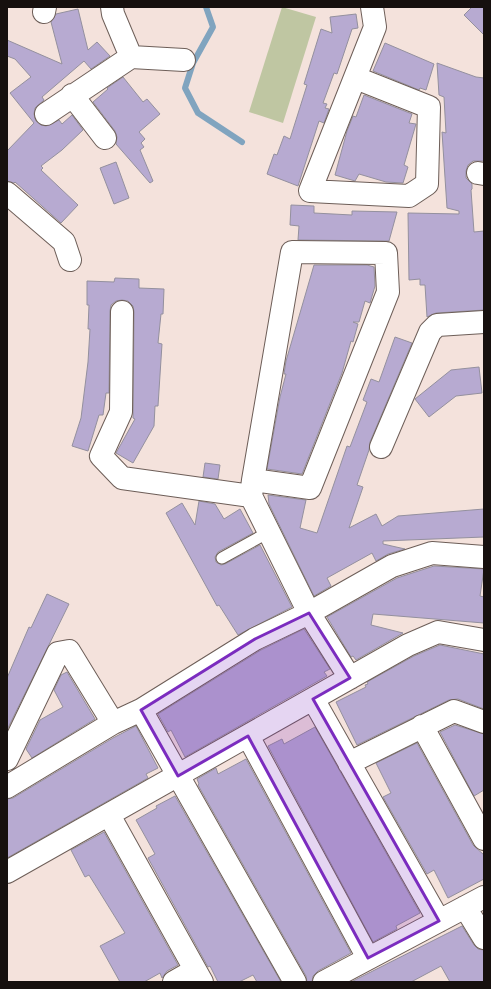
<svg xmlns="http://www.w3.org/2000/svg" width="491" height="989" viewBox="0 0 491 989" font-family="'Work Sans',sans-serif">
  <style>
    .green { fill: #bfc6a2 }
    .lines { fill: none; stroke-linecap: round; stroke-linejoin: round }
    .stream { stroke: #80a4bf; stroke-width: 6 }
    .building { fill: #b7aad1; stroke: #94909e }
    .lane-casing { stroke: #6d5e58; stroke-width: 13 }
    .street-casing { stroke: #6d5e58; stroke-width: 24 }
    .lane { stroke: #fff; stroke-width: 11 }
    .street { stroke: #fff; stroke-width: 22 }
    .marked { fill: #7b2cbf; fill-opacity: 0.2; stroke: #7b2cbf; stroke-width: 3; stroke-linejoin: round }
  </style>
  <rect width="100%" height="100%" fill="#f4e2dc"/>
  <!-- green -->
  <path class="green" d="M282,7L316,17L283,123L249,112Z"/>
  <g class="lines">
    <!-- stream -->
    <path class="stream" d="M206,7L213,27L193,63L185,88L198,113L242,142"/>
  </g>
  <!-- building -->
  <path class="building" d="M472,7H484V35L464,15Z
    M78,9L88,50L97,42L110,56L91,69L84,61L42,97L44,100L35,108L34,114L36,121L41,125L46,126L59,120L62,124L72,115L83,130L62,150L41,166L43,168L41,170L78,205L61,223L15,182L14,183L7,181V151L34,123L10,93L31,77L15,59L7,56V40L62,64L51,22L56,14Z
    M356,14L358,28L352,29L337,74L334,73L323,103L327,104L325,108L329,109L324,123L319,121L298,186L267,174L274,154L277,155L284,136L290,139L307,85L304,84L321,29L332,33L330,17Z
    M385,43L434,64L426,90L420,88L419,90L373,71Z
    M437,63L476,77L484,78V161H473L468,165L466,171V178L472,184V189L471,190L474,232L484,231V310L436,313L427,317L425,285H420V279L409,280L408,213L459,214V211L447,208L442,132L446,133L444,97L439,95Z
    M123,77L143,102L147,99L160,114L139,132L145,139L141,143L144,147L140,150L153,181L150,183L116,144L117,137L115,131L93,102L108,89L107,88Z
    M364,95L412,114L409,123L416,124L404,165L408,167L403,183L386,182L359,174L355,181L335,175L347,131L353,116L356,117Z
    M116,162L129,198L114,204L100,168Z
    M291,205L314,206V213L352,215V211L397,212L389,241L298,240L299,226L290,225Z
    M314,265H367L374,267L375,286L370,303L365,301L359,322H353L358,324L353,342L351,341L342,373L302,474L267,469L280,397L286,374H284L286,361Z
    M115,278L139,279V288L164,289L163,314H161L158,343L162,344L158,406H155L154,426L133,463L116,453L135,419L133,418L134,312L133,306L128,301L122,300L116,301L111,305L110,311L109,393H106L103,415H99L88,451L72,446L81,418L88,362L90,329H88L89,305H87V281L114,282Z
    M395,337L412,343L370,442L369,450L357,485L363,487L349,528L376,514L382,526L398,516L484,509V537L383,541V544L405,549L388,554L376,561L372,553L327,578L331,586L314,596L269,504L268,495L306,500L300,528L317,533L347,446L350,447L367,402L363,400L371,379L379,382Z
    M479,367L482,393L456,396L429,417L415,399L451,370Z
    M205,463L220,465L218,479L203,477Z
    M199,501L215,504L224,519L240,509L253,533L218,552L215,557L216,562L221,565L225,564L260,545L292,607L238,635L219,605L217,606L166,513L182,503L195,525Z
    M434,566L484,569L480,596L484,597V623L373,614L371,625L403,633L356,660L353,656L351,657L327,617L397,578Z
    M47,594L69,604L7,730V678L29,627L31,628Z
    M304,629L330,669L324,672L327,676L185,757L171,730L168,732L158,714L261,650Z
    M440,645L484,654V709L458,699L449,700L357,745L336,702L366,687L365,685L368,684L367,682L414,656Z
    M67,672L95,719L32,758L26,749L40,720L63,707L54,690L61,675Z
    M455,725L484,734V790L474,796L440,732Z
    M136,726L158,768L146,774L148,778L7,858V799L13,798L113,738Z
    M315,727L420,913L396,926L397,929L373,942L268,746L282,739L284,744Z
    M417,743L473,845L484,855V879L448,898L434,870L427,874L383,797L391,793L376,763Z
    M246,759L351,953L318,971L313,976L312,982H307L306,976L198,785L199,784L197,779L216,768L218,774Z
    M175,796L281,982H257L253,975L239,982H218L210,966L208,967L148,858L155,854L136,820L157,808L156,806Z
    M104,832L178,965L167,971L162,978L160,973L144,982H120L100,946L125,933L89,875L85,877L71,850Z
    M462,926L474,945L478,949L484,950V982H450L441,966L411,982H351Z"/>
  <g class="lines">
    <defs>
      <path id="lane" d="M222,558L269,532"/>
      <path id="street" d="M44,12L45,7
        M131,57L184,60
        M356,78L429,107L427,184L409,196L310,191L375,27L372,7
        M72,95L105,138
        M46,114L131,57L113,14L112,7
        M478,173L484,174
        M7,193L64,242L70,260
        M122,312L121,412L101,456L122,478L251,496
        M381,447L430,332L437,325L484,322
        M253,480L310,488L388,292L386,253L292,252L253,480L251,496L309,613L350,678
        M313,699L439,921
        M141,710L295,982
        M422,726L484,839
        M248,736L368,958
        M7,759L58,653L69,651L113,723
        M349,763L454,711L484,722
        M7,787L113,723L141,710L255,639L309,613L392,566L432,553L484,557
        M109,815L202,982
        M7,872L408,645L438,632L484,640
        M465,907L484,938
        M174,982L195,970
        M324,982L484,897"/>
    </defs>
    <!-- lane casing -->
    <use href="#lane" class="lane-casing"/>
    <!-- street casing -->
    <use href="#street" class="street-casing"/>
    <!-- lane -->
    <use href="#lane" class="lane"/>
    <!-- street -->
    <use href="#street" class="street"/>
  </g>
  <!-- marked area -->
  <path class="marked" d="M309,613L350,678L313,699L439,921L368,958L248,736L178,776L141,710L255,639Z"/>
  <!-- border -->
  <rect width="491" height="989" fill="none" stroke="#16100e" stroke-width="16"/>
</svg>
